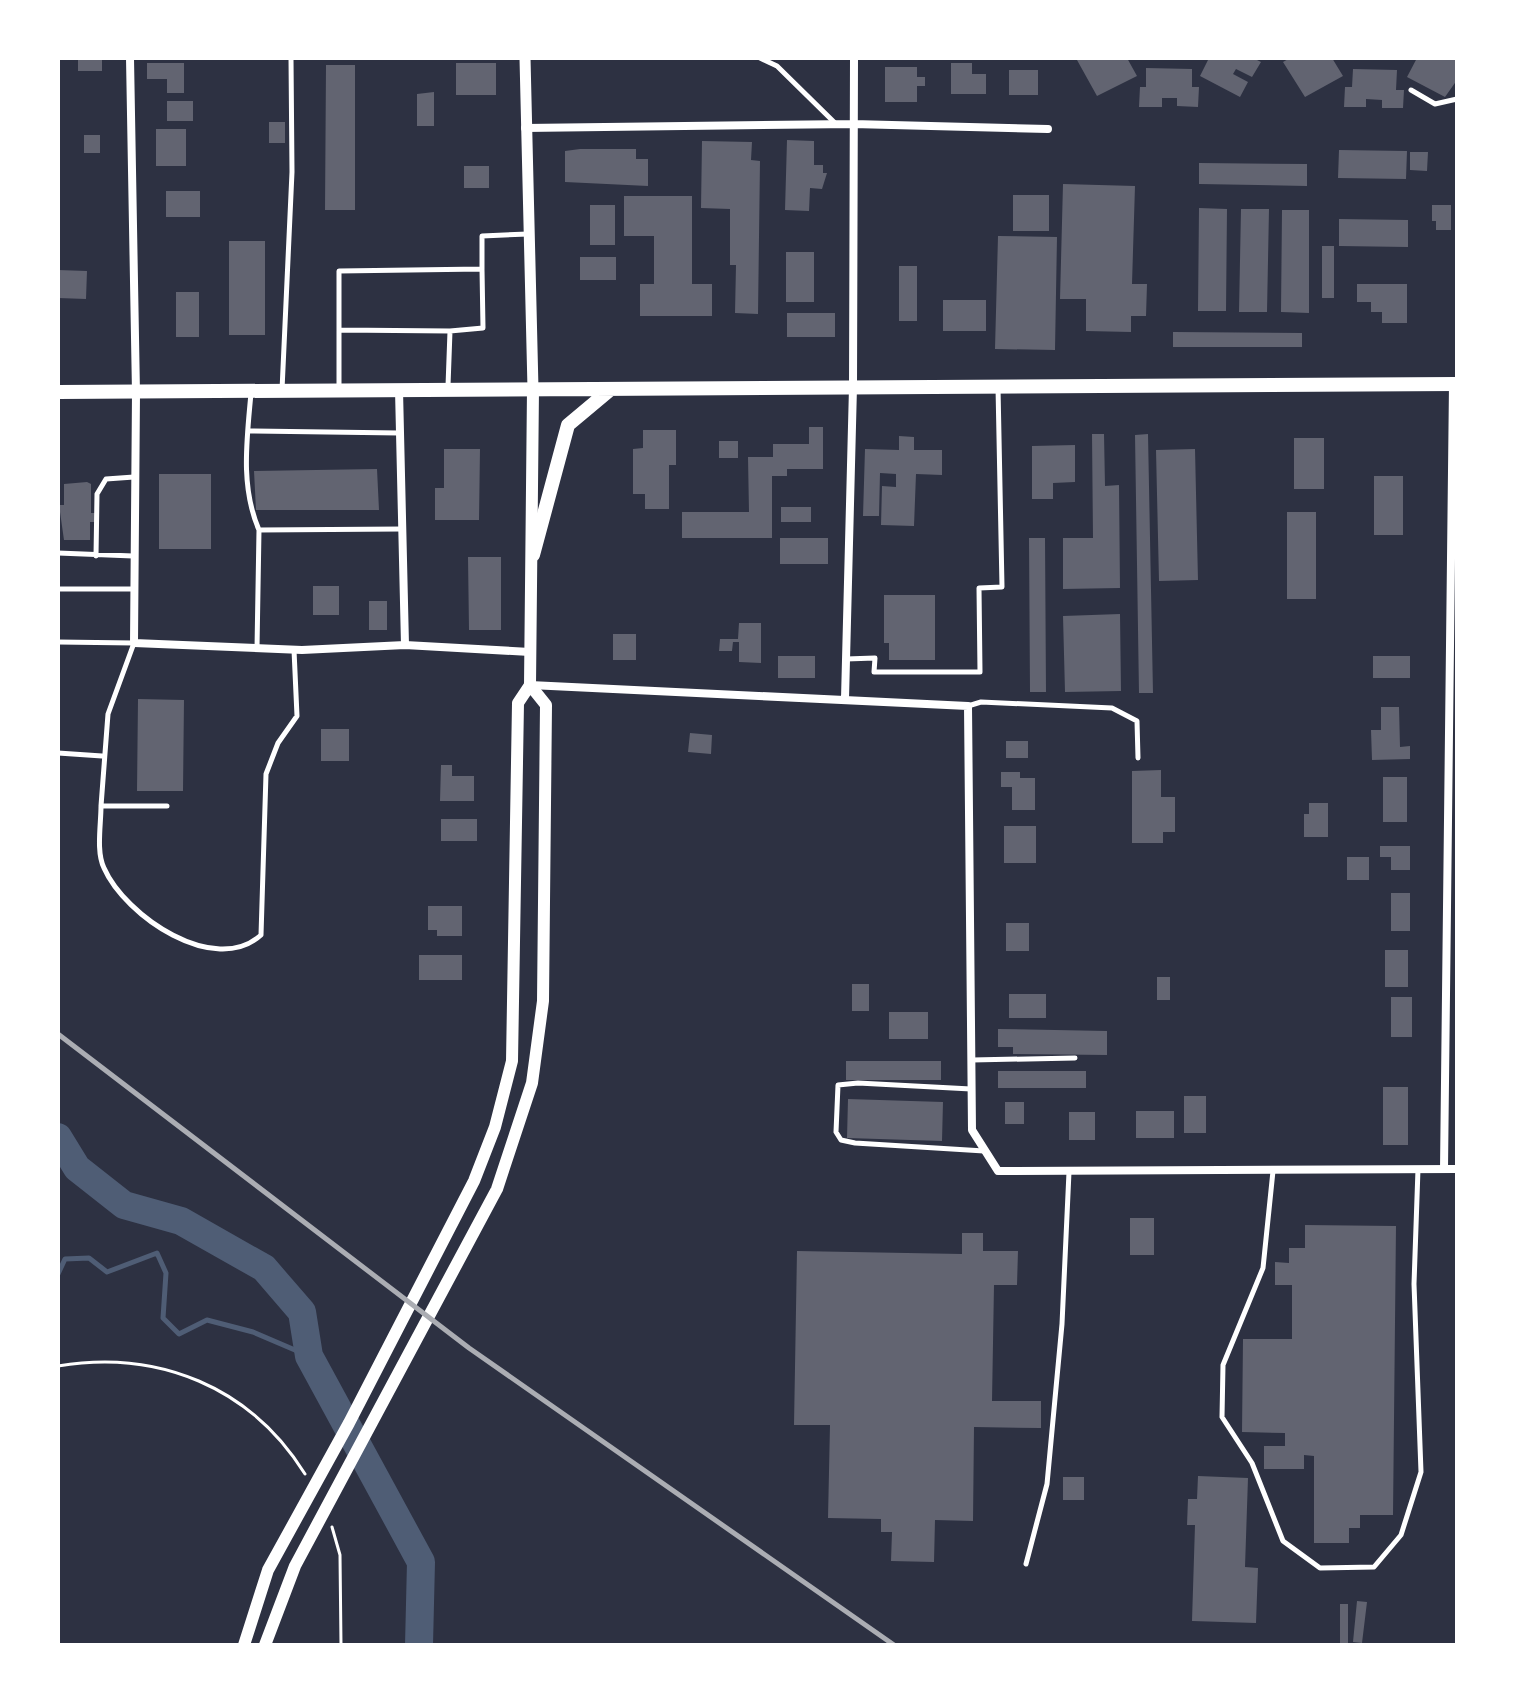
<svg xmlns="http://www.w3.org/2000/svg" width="1515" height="1703" viewBox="0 0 1515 1703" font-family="Merriweather,serif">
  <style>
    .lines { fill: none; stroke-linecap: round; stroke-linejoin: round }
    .stream { stroke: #4f5d75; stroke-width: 5 }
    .river { stroke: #4f5d75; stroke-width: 28 }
    .building { fill: #626471 }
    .path { stroke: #fff; stroke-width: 3 }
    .service { stroke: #fff; stroke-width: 5 }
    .minor { stroke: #fff; stroke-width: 8 }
    .tertiary { stroke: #fff; stroke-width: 11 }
    .secondary { stroke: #fff; stroke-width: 12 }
    .primary { stroke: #fff; stroke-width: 14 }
    .rail { stroke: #abadb3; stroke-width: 5 }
  </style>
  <rect width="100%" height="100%" fill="#2d3142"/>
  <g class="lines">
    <!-- stream -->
    <path class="stream" d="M58,1274L65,1259L89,1258L107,1272L157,1253L166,1273L163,1318L179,1334L207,1320L253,1332L309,1356"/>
    <!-- river -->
    <path class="river" d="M58,1137L77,1168L124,1205L181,1221L264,1268L302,1312L309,1356L421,1562L419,1645"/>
  </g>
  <!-- building -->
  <path class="building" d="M78,58H102V71H78Z
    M1081,58H1127L1137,76L1097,96L1077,60Z
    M1209,58H1253L1261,62L1252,77L1236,69L1233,74L1248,82L1240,97L1200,76Z
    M1290,58H1332L1343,76L1305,97L1283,62Z
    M1417,58H1457V80L1445,97L1407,77Z
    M147,63H184V93H167V79H147Z
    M456,63H496V95H456Z
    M951,63H972V74H986V94H951Z
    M326,65H355V210H325Z
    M885,67H917V77H925V86H917V102H885Z
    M1146,68L1192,69V87H1199L1198,107L1177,106V98H1162V107H1139L1140,87H1146Z
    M1353,69L1397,70L1396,90H1404L1403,108H1382V100L1366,99V107H1344L1345,87H1352Z
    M1009,70H1038V95H1009Z
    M434,92V126H417V94Z
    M167,101H193V121H167Z
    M269,122H285V143H269Z
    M156,129H186V166H156Z
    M84,135H100V153H84Z
    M787,140L814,141V165H823V173H827L822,189L810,188L809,211L785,210Z
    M702,141L752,142L751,160L760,161L758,314L735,313L736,265H730V209L701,208Z
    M580,149H636V159H648V186L565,182V151Z
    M1339,150L1407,151L1406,179L1338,178Z
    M1410,152H1428L1427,171L1410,170Z
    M1199,163L1307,164V186L1199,184Z
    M464,166H489V188H464Z
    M1063,184L1135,186L1132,284H1147L1146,316H1131V332L1086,331V299H1060Z
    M166,191H200V217H166Z
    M1013,195H1049V231H1013Z
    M624,196H692V284H712V316H640V284H654V236H624Z
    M590,205H615V245H590Z
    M1432,205H1451V230H1436V221H1432Z
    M1199,208L1227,209L1226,311H1198Z
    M1241,209H1269L1267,312H1239Z
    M1282,210H1309V313L1281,312Z
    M1339,219L1408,220V247L1339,246Z
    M998,236L1057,237L1055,350L995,349Z
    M229,241H265V335H229Z
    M1322,246H1334V298H1322Z
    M786,252H814V302H786Z
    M580,257H616V280H580Z
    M899,266H917V321H899Z
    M58,270L87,271L86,299L58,298Z
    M1357,284H1407V323H1382V312H1371V302H1357Z
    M176,292H199V337H176Z
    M943,300H986V331H943Z
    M787,313H835V337H787Z
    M1173,332L1302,333V347H1173Z
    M809,427H823V469H787V476H772V538H682V512H749L748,457H773V444H809Z
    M643,430H676V465H669V509H645V494H633V449L643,448Z
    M1092,434H1104L1105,486L1119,485L1120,588L1063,589V538H1093Z
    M1148,434L1153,693H1139L1135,435Z
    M899,436L914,437V450H942V475L916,474L914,526L881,525L882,486L896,487V474L880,473L879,516H863L865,449L899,450Z
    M1294,438H1324V489H1294Z
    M719,441H738V458H719Z
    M1075,445V482L1053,483V499H1032V446Z
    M444,449H480L479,520H435V488H444Z
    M1195,449L1198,580L1159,581L1156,450Z
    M377,469L379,510H256L254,471Z
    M159,474H211V549H159Z
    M1374,476H1403V535H1374Z
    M87,482L91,484V513H95V522H90V540H64L59,505H64V484Z
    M781,507H811V522H781Z
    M1287,512H1316V599H1287Z
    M780,538H828V564H780Z
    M1029,538H1045L1046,692H1030Z
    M468,557H501V630H469Z
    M313,586H339V615H313Z
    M884,595H935V660H889V643H884Z
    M369,601H387V630H369Z
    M1120,614L1121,691L1065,692L1063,616Z
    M739,623H761V663L739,662V642H733L732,651H719L720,639H738Z
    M613,634H636V660H613Z
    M778,656H815V678H778Z
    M1373,656H1410V678H1373Z
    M138,699L184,700L183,791H137Z
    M1381,707H1399L1400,747L1410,746V759L1372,760L1371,730H1381Z
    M321,729H349V761H321Z
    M690,733L712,735L711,754L688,752Z
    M1006,741H1028V758H1006Z
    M441,765H452V776H474V801H440Z
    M1161,770V797H1175V832H1163V843H1132V771Z
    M1001,772H1020V778H1035V810H1012V787H1001Z
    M1383,777H1407V822H1383Z
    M1309,803H1328V837H1304V814H1309Z
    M441,819H477V841H441Z
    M1004,826H1036V863H1004Z
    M1380,846H1410V870H1391V857H1380Z
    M1347,857H1369V880H1347Z
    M1391,893H1410V931H1391Z
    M428,906H462V936H437V930H428Z
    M1006,923H1029V951H1006Z
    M1385,950H1408V987H1385Z
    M419,955H462V980H419Z
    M1157,977H1170V1000H1157Z
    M852,984H869V1011H852Z
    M1009,994H1046V1018H1009Z
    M1391,997H1412V1037H1391Z
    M889,1012H928V1039H889Z
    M998,1029L1107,1031V1055L1013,1054V1047H998Z
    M846,1061H941V1080H846Z
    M998,1071H1086V1088H998Z
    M1383,1087H1408V1145H1383Z
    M1184,1096H1206V1133H1184Z
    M848,1099L943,1102L942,1141L847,1138Z
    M1005,1102H1024V1124H1005Z
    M1136,1111H1174V1138H1136Z
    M1069,1112H1095V1140H1069Z
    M1130,1218H1154V1255H1130Z
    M1305,1225L1396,1226L1393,1515H1360V1528H1349V1543H1314V1456L1304,1455V1469H1264V1446H1285V1433L1242,1432L1243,1339H1292V1285H1275V1262L1289,1263V1248H1305Z
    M962,1233H983V1251H1018L1017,1285H994L992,1401H1041V1428L974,1427L973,1521L935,1520L934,1562L891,1561L892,1532H881V1519L828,1518L830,1425H794L797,1251L962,1254Z
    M1198,1476L1248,1478L1245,1567L1258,1568L1256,1623L1192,1621L1195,1525H1187L1188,1499H1197Z
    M1063,1477H1084V1500H1063Z
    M1357,1601L1367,1602L1362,1643L1353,1642Z
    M1340,1604H1348V1644H1340Z"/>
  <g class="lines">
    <!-- path -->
    <path class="path" d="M58,1366C158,1349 251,1387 305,1474
      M332,1527L340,1555L341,1645"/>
    <!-- service -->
    <path class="service" d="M760,58L777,66L837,125
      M1411,90L1435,104L1457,99
      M339,330L450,331
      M448,386L450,331L483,328L482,269
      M282,390L292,172L291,58
      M339,390V271L482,269V236L528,234
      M251,393C247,439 240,486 259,530
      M248,431L399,433
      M58,553L133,556
      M96,556L97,494L106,479L134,477
      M58,589H132
      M58,642L134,643L108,714L101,806H167
      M257,648L259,530L402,529
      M846,659L875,658L874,672H980L979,588L1002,587L998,387
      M968,706L981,702L1112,708L1137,721L1138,758
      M58,753L102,756
      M101,806C101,825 96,852 104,868C125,916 215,977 261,935L266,774L278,743L297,716L294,650
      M972,1060L1075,1058
      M971,1089L858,1083L838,1085L836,1132L841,1140L855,1143L984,1151
      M1273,1171L1263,1268L1223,1365L1222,1417L1252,1463L1283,1541L1320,1568L1374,1567L1401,1535L1421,1472L1414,1284L1418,1169
      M1026,1564L1047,1484L1062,1324L1069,1172"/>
    <!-- minor -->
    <path class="minor" d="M130,58L136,393L134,643L302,650L405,645L530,652
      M525,128L853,124L1048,129
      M399,390L405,645
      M530,685L968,706L972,1130L998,1171L1457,1169
      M845,699L853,387L854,58
      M1444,1169L1453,384"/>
    <!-- tertiary -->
    <path class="tertiary" d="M525,58L533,389"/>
    <!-- secondary -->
    <path class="secondary" d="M244,1645L268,1570L349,1423L474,1181L495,1127L512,1061L518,703L530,685L533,389
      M265,1645L295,1566L497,1189L532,1083L543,1001L546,705L530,685"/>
    <!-- primary -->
    <path class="primary" d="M58,392L1457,384
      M533,555L568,425L611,389"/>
    <!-- rail -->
    <path class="rail" d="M58,1034L469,1348L894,1645"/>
  </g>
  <!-- border -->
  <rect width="1515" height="1703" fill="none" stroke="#ffffff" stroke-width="120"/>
</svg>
